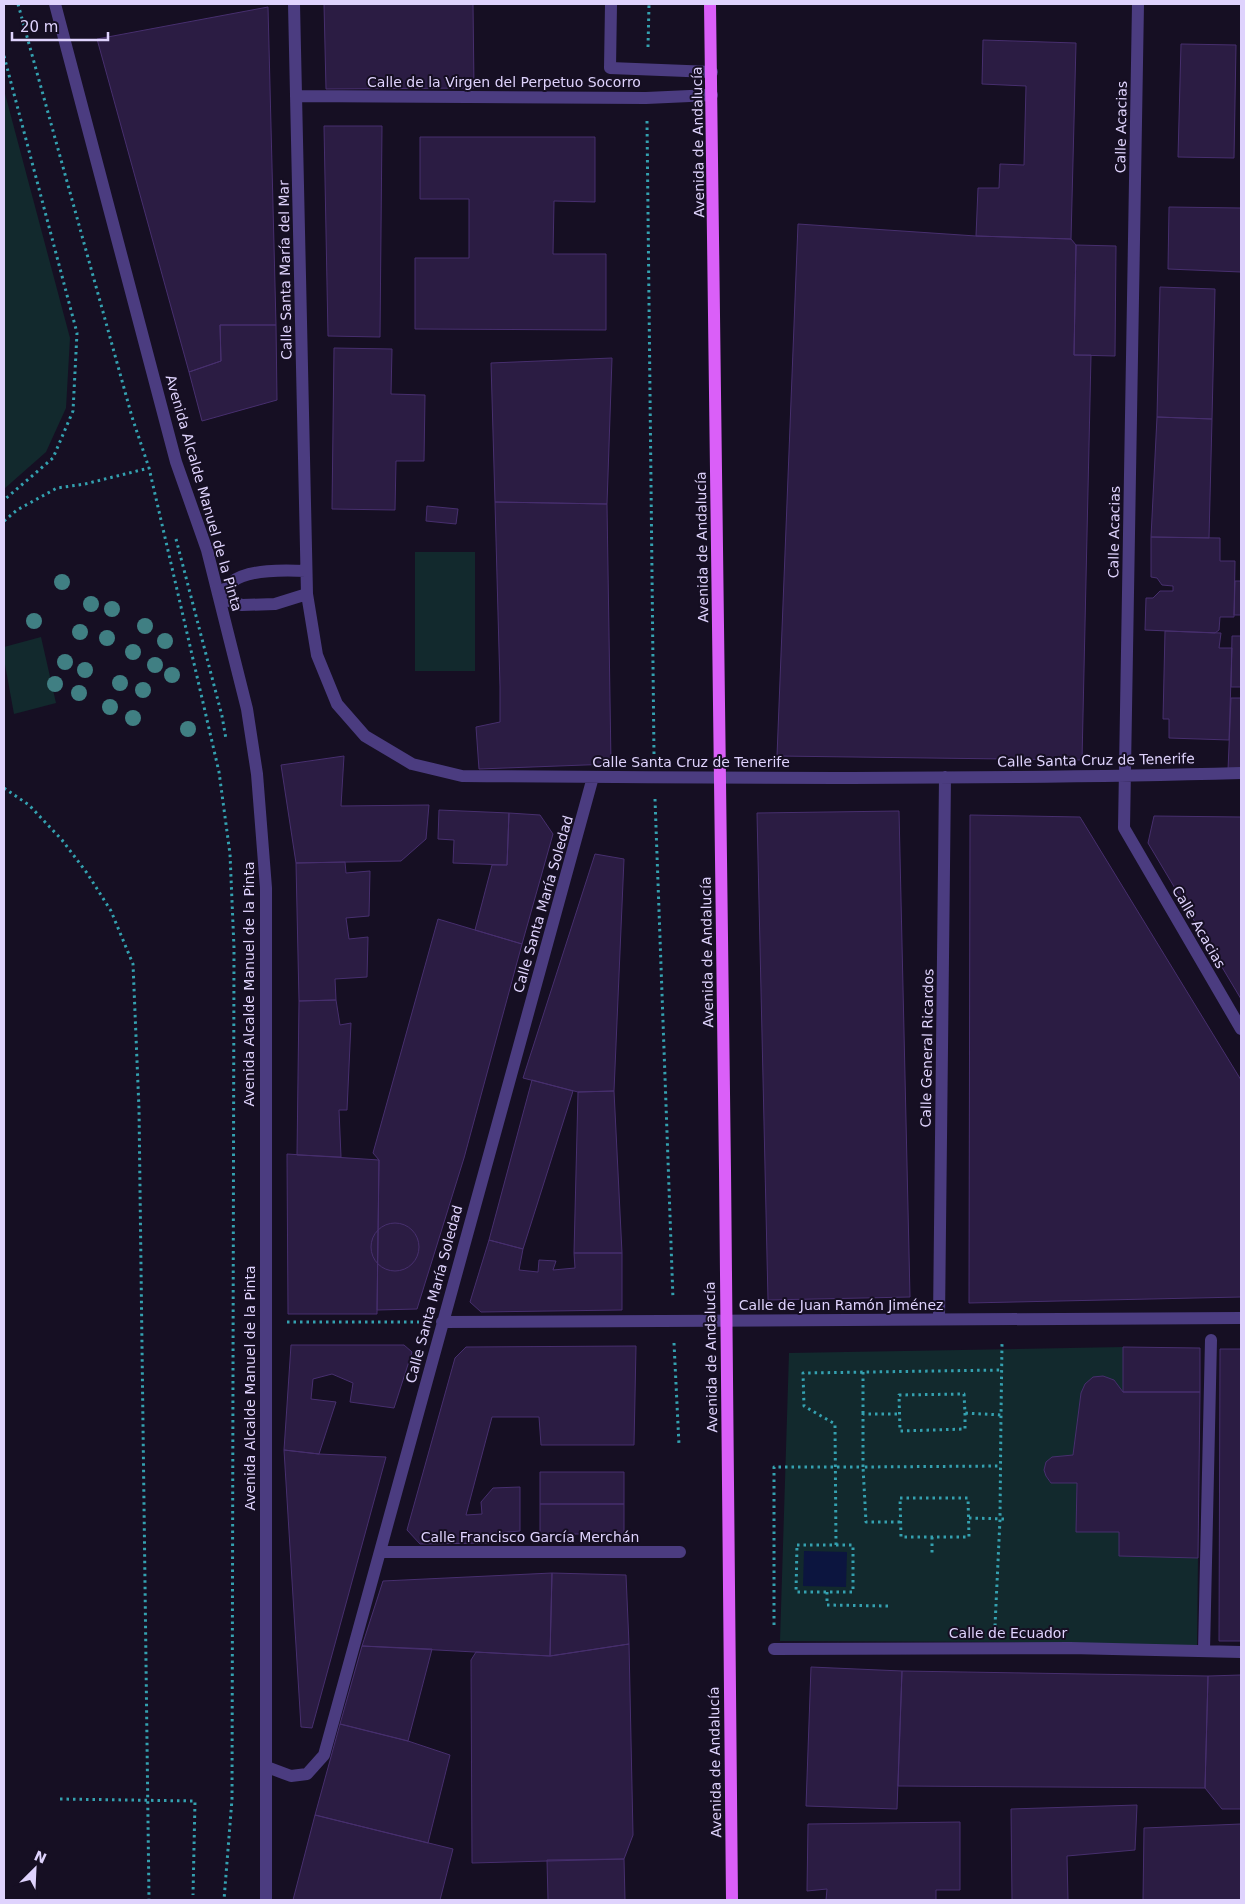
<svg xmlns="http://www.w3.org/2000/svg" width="1245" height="1904" viewBox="0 0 1245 1904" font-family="'DejaVu Sans',sans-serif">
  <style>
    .green { fill: #12292d }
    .water { fill: #0c153f }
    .building { fill: #2b1c43; stroke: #472f6e }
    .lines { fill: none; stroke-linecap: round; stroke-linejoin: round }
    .path { stroke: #34a1b0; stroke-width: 3; stroke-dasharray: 2.5 4; stroke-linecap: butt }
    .minor { stroke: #4b3c80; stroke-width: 12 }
    .major { stroke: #da5ff8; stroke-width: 12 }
    .tree { fill: #407f83 }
    .labels { text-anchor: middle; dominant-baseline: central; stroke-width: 4; stroke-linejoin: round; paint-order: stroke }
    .street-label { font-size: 14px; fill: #dfd3fd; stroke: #160f23 }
  </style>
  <rect width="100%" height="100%" fill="#160f23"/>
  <!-- green -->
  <path class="green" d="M4,90L70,338L66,408L46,452L4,489Z
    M415,552H475V671H415Z
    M41,637L56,703L14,714L4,659V647Z
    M1123,1347V1392L1114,1380L1085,1384L1081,1394L1073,1455L1046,1462C1044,1471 1045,1475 1051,1483H1077L1076,1532H1119V1556L1198,1558L1197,1646L1000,1642L780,1641L789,1353Z"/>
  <!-- water -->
  <path class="water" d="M804,1551L847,1552L846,1587L803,1586Z"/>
  <!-- building -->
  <path class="building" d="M324,4H473L474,88L326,89Z
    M268,7L276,325H220L221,361L189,372L97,39Z
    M983,40L1076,43L1071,239L976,236L978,188H999L1000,164L1024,165L1026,86L982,84Z
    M1181,44L1236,45L1234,158L1178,157Z
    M324,126H382L380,337L328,336Z
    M420,137H595V202L554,201L553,254H606V330L415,329V258H469V199H420Z
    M1169,207L1241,208V272L1168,269Z
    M798,224L976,236L1071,239L1076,245L1074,355H1091L1082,760L777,756Z
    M1076,245L1116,246L1115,356L1074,355Z
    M1160,287L1215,289L1212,419L1157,417Z
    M220,325H276L277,400L202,421L189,372L221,361Z
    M334,348L392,349L391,394L425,395L424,461H396L395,510L332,509Z
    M612,358L607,504L495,502L491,363Z
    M1157,417L1212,419L1209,538L1151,537Z
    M495,502L607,504L611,764L479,769L476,727L500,722V687Z
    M427,506L458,509L456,524L426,521Z
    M1151,537L1220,538V561H1235L1234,617H1220L1219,630L1215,633L1145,630L1146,598H1153L1160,591H1173V586L1162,585L1157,578L1151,577Z
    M1235,581H1241V615H1234Z
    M1165,631L1221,633L1219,648H1232L1229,740L1169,738V719H1163Z
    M1232,636H1241V687H1231Z
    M1231,698H1241V770H1228Z
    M344,756L341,806L429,805L426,839L401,861L296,863L281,765Z
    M439,810L509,813L507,865L453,863L454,840L438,839Z
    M899,811L910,1297L768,1300L757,813Z
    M509,813L540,815L553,834L522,944L475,930L492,865H507Z
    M970,815L1080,817L1241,1080V1297L969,1303Z
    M1154,816L1241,817V999L1148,843Z
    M595,854L624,859L614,1091L578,1092L523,1078Z
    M345,862L346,873L370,871L369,916L346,918L349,939L368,937L367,977L335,979L336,1000L299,1001L296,863Z
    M438,919L522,944L464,1158L417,1309L377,1310L379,1160L373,1153Z
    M336,1000L340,1025L351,1023L347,1110H339L341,1157L297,1155L299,1001Z
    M532,1080L573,1091L523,1249L489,1240Z
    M614,1091L622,1253H574L578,1092Z
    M287,1154L379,1160L377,1314H288Z
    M371 1247a24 24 0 1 1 48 0a24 24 0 1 1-48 0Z
    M489,1240L523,1249L519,1270L538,1272L539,1260L556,1261L553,1270L575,1268L574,1253H622V1310L481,1312L470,1302Z
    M291,1345H404L412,1352L394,1408L350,1402L353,1383L332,1374L313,1379L311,1399L336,1402L319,1454L284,1450Z
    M636,1346L634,1445H541L539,1417H492L466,1515L482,1514L481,1502L493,1488L520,1487V1531L486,1534L487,1543L420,1544L407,1530L455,1358L466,1347Z
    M1123,1347L1200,1348V1392H1123Z
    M1220,1349H1241V1641H1219Z
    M1103,1376L1114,1380L1123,1392H1200L1198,1558L1119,1556V1532H1076L1077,1483H1051L1046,1476L1044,1470L1046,1462L1052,1457L1073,1455L1081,1393L1085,1384L1093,1377Z
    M284,1450L319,1454L386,1457L312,1728L301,1727Z
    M540,1472H624V1504H540Z
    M540,1504H624V1534H540Z
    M552,1573L626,1575L629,1644L550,1656Z
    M552,1573L550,1656L362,1646L383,1581Z
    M629,1644L633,1835L624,1859L472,1863L471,1660L476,1652L550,1656Z
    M362,1646L432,1649L408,1741L340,1724Z
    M811,1667L902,1671L897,1809L806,1806Z
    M902,1671L1208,1676L1205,1788L898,1786Z
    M1241,1675V1809H1222L1205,1788L1208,1676Z
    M340,1724L408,1741L450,1755L428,1843L315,1815Z
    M1137,1805L1135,1850L1067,1856L1068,1900H1012L1011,1809Z
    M315,1815L453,1849L440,1900H293Z
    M960,1822V1890H936V1900H826L827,1889L807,1891L808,1824Z
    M1241,1824V1900H1143L1144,1828Z
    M624,1859L625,1900H548L547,1860Z"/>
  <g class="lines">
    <!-- path -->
    <path class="path" d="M18,4L132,417L149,468L219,772L230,854L234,948L232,1799L224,1900
      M648,47L649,4
      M4,56L77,333L73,411L53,458L4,500
      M647,121L654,755
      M4,521L17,510L57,488L85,484L149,468
      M176,539L222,716L226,739
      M4,788L29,805L62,840L87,873L111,911L133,964L139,1109L149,1900
      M655,799L673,1299
      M287,1322H419
      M674,1343L679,1445
      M863,1372V1414
      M965,1413V1429L900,1431L899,1395L964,1394L965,1413L1001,1415L1002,1344
      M900,1498H968L969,1537H901Z
      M969,1518L1005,1519
      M900,1522H866L863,1467L1001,1466
      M932,1537V1553
      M797,1545H853V1592H796Z
      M836,1545L835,1424L804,1406L803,1373L1001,1370
      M827,1592V1605L888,1606
      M774,1625V1467H863V1414H900
      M995,1626L1000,1519L1001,1415
      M60,1799L195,1801L193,1895"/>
    <!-- minor -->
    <path class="minor" d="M55,4L176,462L207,550L247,709L257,774L266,888V1900
      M294,4L307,594L317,655L337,704L365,736L412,764L462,776C722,778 982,780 1241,773
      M611,4L610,68L712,72
      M1138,4L1124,828L1241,1029
      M296,96L646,98L712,95
      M306,571C285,570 248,569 232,582C227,586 223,593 220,598L242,605L275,604L307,594
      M939,1319L945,777
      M442,1322L1241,1318
      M380,1552H680
      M774,1649L1070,1648L1241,1652
      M1204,1651L1211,1340
      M267,1767L291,1776L307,1774L324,1755L593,777"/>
    <!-- major -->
    <path class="major" d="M710,4L725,1170L732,1900"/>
  </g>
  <!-- trees -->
  <g class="tree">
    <circle cx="62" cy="582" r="8"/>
    <circle cx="91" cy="604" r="8"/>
    <circle cx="112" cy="609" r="8"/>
    <circle cx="34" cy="621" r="8"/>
    <circle cx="145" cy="626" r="8"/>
    <circle cx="80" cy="632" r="8"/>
    <circle cx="107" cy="638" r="8"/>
    <circle cx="165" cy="641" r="8"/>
    <circle cx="133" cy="652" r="8"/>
    <circle cx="65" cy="662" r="8"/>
    <circle cx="155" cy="665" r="8"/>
    <circle cx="85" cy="670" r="8"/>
    <circle cx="172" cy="675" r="8"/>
    <circle cx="120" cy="683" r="8"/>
    <circle cx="55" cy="684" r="8"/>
    <circle cx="143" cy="690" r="8"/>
    <circle cx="79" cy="693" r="8"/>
    <circle cx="110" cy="707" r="8"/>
    <circle cx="133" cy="718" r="8"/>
    <circle cx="188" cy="729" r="8"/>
  </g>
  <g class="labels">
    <!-- street labels -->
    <g class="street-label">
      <text x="504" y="82">Calle de la Virgen del Perpetuo Socorro</text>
      <text transform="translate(1121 127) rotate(-89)">Calle Acacias</text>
      <text transform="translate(698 142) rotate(-91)">Avenida de Andalucía</text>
      <text transform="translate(285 270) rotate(-91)">Calle Santa María del Mar</text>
      <text transform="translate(204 493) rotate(74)">Avenida Alcalde Manuel de la Pinta</text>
      <text transform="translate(1114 532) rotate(-89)">Calle Acacias</text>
      <text transform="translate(702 547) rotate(-91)">Avenida de Andalucía</text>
      <text transform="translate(1096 760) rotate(-1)">Calle Santa Cruz de Tenerife</text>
      <text x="691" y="762">Calle Santa Cruz de Tenerife</text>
      <text transform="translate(543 904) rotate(-74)">Calle Santa María Soledad</text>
      <text transform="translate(1199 927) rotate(60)">Calle Acacias</text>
      <text transform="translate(707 952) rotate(-91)">Avenida de Andalucía</text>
      <text transform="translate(249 984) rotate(-90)">Avenida Alcalde Manuel de la Pinta</text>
      <text transform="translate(927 1048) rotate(-89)">Calle General Ricardos</text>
      <text transform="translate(434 1294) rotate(-75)">Calle Santa María Soledad</text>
      <text x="841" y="1305">Calle de Juan Ramón Jiménez</text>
      <text transform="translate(711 1357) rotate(-91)">Avenida de Andalucía</text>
      <text transform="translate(250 1388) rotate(-90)">Avenida Alcalde Manuel de la Pinta</text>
      <text x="530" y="1537">Calle Francisco García Merchán</text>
      <text x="1008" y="1633">Calle de Ecuador</text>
      <text transform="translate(715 1762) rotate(-91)">Avenida de Andalucía</text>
    </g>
  </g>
  <!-- border -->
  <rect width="1245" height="1904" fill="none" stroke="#dfd3fd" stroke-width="10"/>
  <!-- north arrow -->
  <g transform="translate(35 1869) rotate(24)" stroke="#160f23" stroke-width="4" paint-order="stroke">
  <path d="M0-4L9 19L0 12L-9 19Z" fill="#dfd3fd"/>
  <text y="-8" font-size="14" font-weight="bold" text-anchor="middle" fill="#dfd3fd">N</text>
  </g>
  <!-- scale -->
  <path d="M12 32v8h96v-8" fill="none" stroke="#dfd3fd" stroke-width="2.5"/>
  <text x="20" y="32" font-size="15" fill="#dfd3fd" stroke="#160f23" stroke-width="4" paint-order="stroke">20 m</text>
</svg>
